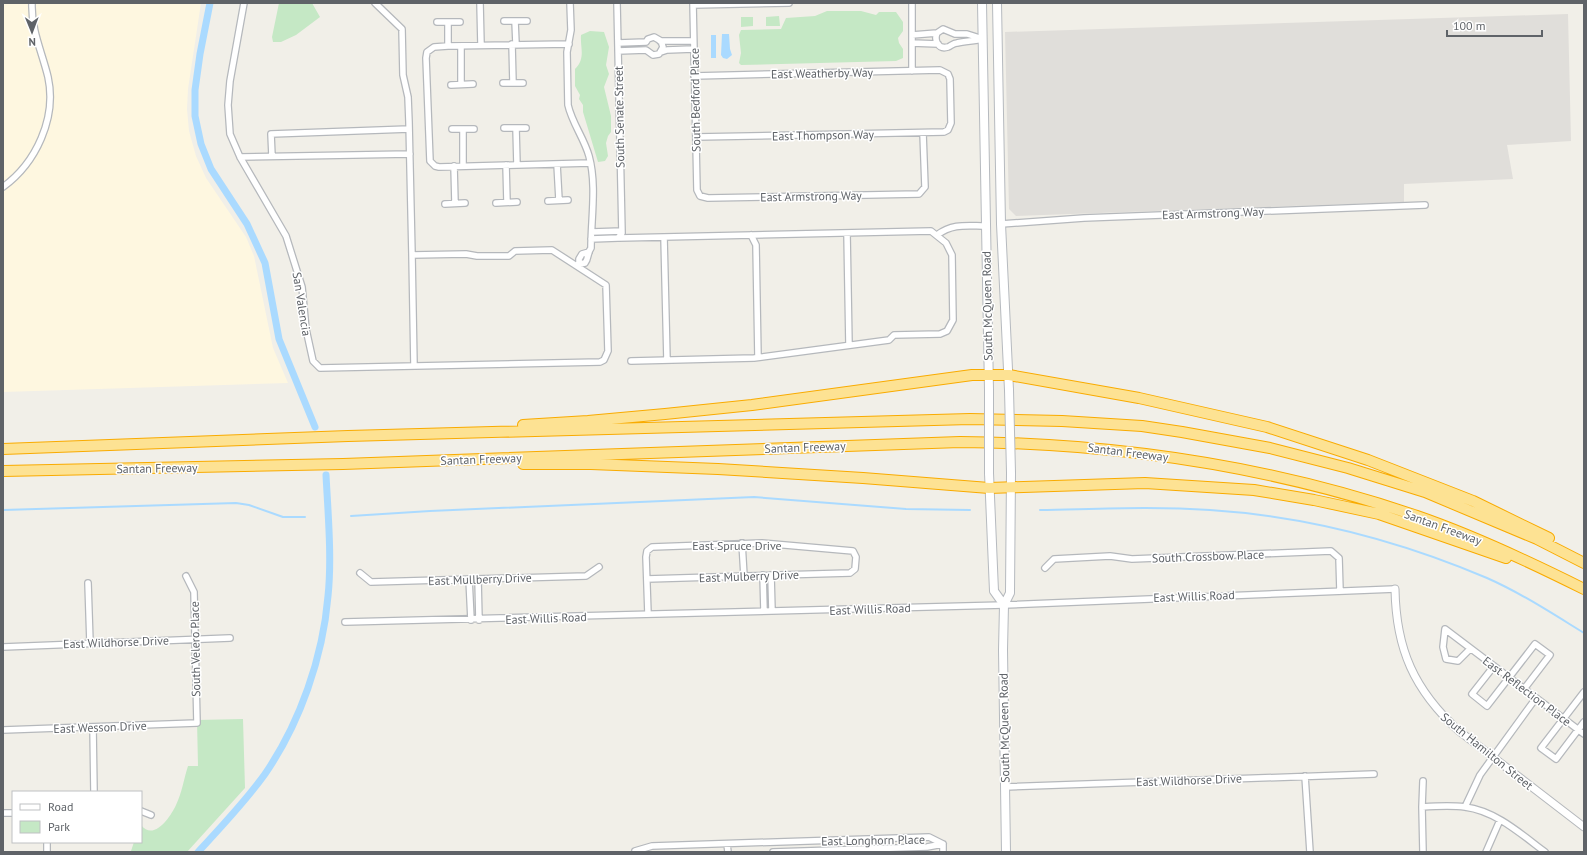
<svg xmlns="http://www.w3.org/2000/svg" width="1587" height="855" viewBox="0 0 1587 855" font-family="'PT Sans',sans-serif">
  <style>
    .commercial { fill: #fef7e0 }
    .industrial { fill: #e0deda }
    .green { fill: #c5e8c5 }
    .water { fill: #aadaff }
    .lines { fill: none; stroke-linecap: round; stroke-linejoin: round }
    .stream { stroke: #aadaff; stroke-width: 2 }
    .canal { stroke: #aadaff; stroke-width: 7 }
    .minor-casing { stroke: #b5b8bc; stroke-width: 8 }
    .tertiary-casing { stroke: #b5b8bc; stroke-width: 9 }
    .secondary-casing { stroke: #b6babf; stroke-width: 10 }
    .motorway-casing { stroke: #f9ab00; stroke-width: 12 }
    .minor { stroke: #fff; stroke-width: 5.5 }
    .tertiary { stroke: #fff; stroke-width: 7 }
    .secondary { stroke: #fff; stroke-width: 8 }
    .motorway { stroke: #fde293; stroke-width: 10 }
    .secondary-bridge-casing { stroke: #b6babf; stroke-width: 10; stroke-linecap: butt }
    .secondary-bridge { stroke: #fff; stroke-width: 8 }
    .labels { text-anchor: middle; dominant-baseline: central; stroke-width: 3; stroke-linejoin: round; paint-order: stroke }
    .street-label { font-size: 12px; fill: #5f6368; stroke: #fff }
  </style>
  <rect width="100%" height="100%" fill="#f1efe8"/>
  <!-- commercial -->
  <path class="commercial" d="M3,3H201L188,89L187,109L189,131L196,156L206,178L246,237L254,256L273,348L288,383L3,392Z"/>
  <!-- industrial -->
  <path class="industrial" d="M1568,14L1571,141L1507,145L1513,179L1404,184V202L1016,216L1009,209L1005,32Z"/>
  <!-- green -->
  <path class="green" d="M279,3H312L320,17L296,35L281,42H273L272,37Z
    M827,11H861L876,15L879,12H896L903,22V31L898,38L899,43L903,49V58L896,61L741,65L739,63L741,53L739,35L741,30L781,29L786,18L815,16Z
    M779,16L780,26H766V17Z
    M741,17H753V26L741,27Z
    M590,31L604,32L609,47L606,65L609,74L604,87L611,116V132L608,136L606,143L608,156L605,161L598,162L583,112V105L579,99L580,95L575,86V69C586,58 580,48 581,35Z
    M243,719L245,788L187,852H113L131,851L134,842H141V825C154,842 171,816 176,805C182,793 184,778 188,766H198L197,720Z"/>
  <!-- water -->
  <path class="water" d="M722,34H729L730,49L732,55L727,59L723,58L721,55Z
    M711,35H716V58H711Z"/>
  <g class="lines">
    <!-- stream -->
    <path class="stream" d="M3,510L236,503L249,505L283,517H305
      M1040,510C1097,509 1153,506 1210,510C1304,516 1400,541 1487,578C1521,593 1553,614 1584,633
      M351,516L430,511L754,497L906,509L970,510"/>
    <!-- canal -->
    <path class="canal" d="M210,3L200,54L195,90V116L201,144L211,169L247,224L265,263L279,339L315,427
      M198,852C221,827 245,802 265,774C300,723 323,657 328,596C332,559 328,513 326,475"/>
    <defs>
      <path id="minor" d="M244,3L230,81L228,105L230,134L240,157L286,236L302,287L306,329L313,361L320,368L600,362L604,360L608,351L606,285L552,250L515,251L509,256H477L466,254L412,255L409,122L408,97L403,75L402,29L375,3
        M480,3L481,45
        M570,3L571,30L567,52L568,105C572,123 584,138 589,156C597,185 591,219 591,248C587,253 589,258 585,263L580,264
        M693,3L697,190L700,196L708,198L919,194L925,187L923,133
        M912,3V71
        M693,5L789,3
        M504,21H527
        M515,21L516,44
        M437,22H460
        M448,22V46
        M943,29L955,34H967L983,39C974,41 965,41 957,43C953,43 951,46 948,47C938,50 934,40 937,33Z
        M912,35L937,33
        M660,41H693
        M618,43L646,42L648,39L654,37L661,41L663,47L659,54L653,55L646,50L618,51
        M912,43L938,44
        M512,44L513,83
        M569,44L448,46L434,47L427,52L426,58L430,161L435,166L439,167L590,163
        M461,46V84
        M661,52L667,50L693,49
        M694,76L940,70L948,74L950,79L951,123L948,130L944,132L696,137
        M503,83H523
        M451,85L473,84
        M504,128H526
        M516,128L517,165
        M452,129H474
        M463,129V166
        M272,156L271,134L409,129
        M240,157L410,154
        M557,164L559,200
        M506,165L507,202
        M454,166L455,203
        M3,187C36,163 57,118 48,77C42,52 31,30 32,3
        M548,201L568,200
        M496,203L517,202
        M445,204L465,203
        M1001,224L1084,218L1425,205
        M592,232L622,231
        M847,233L849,345
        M751,235L756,245L758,357
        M937,235C953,223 967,226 986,226
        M664,237L667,360
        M619,238L931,231L946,243L952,255L953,320L947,331L940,334L894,335L889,340L754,358L631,361
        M591,239L618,238L622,233L617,3
        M412,255L414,366
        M579,265V259L582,254L589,252
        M742,543L744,576
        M1045,568L1054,559L1110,556L1132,559L1331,551L1339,558L1340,591
        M360,573L371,582L586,576L599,567
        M763,575L764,611
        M771,575L772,611
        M469,579L471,620
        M478,579L479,620
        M647,579L850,573L855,569L856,557L853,551L762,543L652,547L647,551L646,557L648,614
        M88,583L90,643
        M345,622L1004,605L1395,589
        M3,647L230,638
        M1470,649L1458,661L1446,659L1443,647L1445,629L1584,734
        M1494,666L1472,694L1487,706L1535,644L1550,655L1524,689
        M1584,692L1541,748L1556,759L1584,722
        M93,727L94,792
        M3,730L197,723L194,592L186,576
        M1305,776L1310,852
        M1005,787L1374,774
        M1422,807C1436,806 1451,805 1465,807C1496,811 1521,834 1545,852
        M1465,807L1480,775L1536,698
        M141,811L151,815
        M3,813H13
        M47,842V852
        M727,844L728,852
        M943,844V852
        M635,851L652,846L929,837L943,844
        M773,852L927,847L943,844
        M1423,852L1422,807L1423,781
        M1486,852L1500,820"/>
      <path id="tertiary" d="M1395,589C1396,649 1414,690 1459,731L1584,827"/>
      <path id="secondary" d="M982,3L989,390
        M997,3L1001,224L1009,390
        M989,473L994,591L1004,605
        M1006,852L1003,650L1004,605L1010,593L1011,473"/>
      <path id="motorway" d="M523,425L588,421L665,414L752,405L972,375H1009L1139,398L1267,427L1368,460L1473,501L1549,538
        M3,449L348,436L970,419L1062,421L1142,426L1182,432L1270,448L1348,468L1425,492L1537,539L1584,563
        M523,464H591L718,469L863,478L989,488L1145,483L1254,490L1314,500L1379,514L1506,558
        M3,471L343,464L960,442C1116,443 1270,466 1417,516C1475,536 1530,562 1584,589"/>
    </defs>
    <!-- minor casing -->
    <use href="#minor" class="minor-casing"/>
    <!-- tertiary casing -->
    <use href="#tertiary" class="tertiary-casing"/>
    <!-- secondary casing -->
    <use href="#secondary" class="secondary-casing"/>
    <!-- motorway casing -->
    <use href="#motorway" class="motorway-casing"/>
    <!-- minor -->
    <use href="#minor" class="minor"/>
    <!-- tertiary -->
    <use href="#tertiary" class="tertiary"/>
    <!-- secondary -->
    <use href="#secondary" class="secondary"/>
    <!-- motorway -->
    <use href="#motorway" class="motorway"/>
    <defs>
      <path id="secondary-bridge" d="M989,390V473
        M1009,390L1011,473"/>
    </defs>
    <!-- secondary-bridge casing -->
    <use href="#secondary-bridge" class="secondary-bridge-casing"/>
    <!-- secondary-bridge -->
    <use href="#secondary-bridge" class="secondary-bridge"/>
  </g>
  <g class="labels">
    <!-- street labels -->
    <g class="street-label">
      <text transform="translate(822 73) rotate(-1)">East Weatherby Way</text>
      <text transform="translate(695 100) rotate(-91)">South Bedford Place</text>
      <text transform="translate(619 117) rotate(-91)">South Senate Street</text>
      <text transform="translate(823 135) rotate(-1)">East Thompson Way</text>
      <text transform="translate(811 196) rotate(-1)">East Armstrong Way</text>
      <text transform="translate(1213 213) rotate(-2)">East Armstrong Way</text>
      <text transform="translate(302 304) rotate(81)">San Valencia</text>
      <text transform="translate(987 306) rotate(-91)">South McQueen Road</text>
      <text transform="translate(805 447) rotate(-2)">Santan Freeway</text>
      <text transform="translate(1128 452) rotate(7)">Santan Freeway</text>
      <text transform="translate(481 459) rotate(-2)">Santan Freeway</text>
      <text transform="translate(157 468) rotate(-1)">Santan Freeway</text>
      <text transform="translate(1443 527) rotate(20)">Santan Freeway</text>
      <text x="737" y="545">East Spruce Drive</text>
      <text transform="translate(1208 556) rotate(-2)">South Crossbow Place</text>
      <text transform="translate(749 576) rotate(-2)">East Mulberry Drive</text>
      <text transform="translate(480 579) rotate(-2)">East Mullberry Drive</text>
      <text transform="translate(1194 596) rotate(-2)">East Willis Road</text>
      <text transform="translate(870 609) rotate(-2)">East Willis Road</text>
      <text transform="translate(546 618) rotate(-2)">East Willis Road</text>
      <text transform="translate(116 642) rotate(-2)">East Wildhorse Drive</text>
      <text transform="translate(195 649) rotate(-91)">South Velero Place</text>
      <text transform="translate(1527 691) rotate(37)">East Reflection Place</text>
      <text transform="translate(100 727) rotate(-2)">East Wesson Drive</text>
      <text transform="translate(1004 728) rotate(-91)">South McQueen Road</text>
      <text transform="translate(1487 751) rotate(39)">South Hamilton Street</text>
      <text transform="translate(1189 780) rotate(-2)">East Wildhorse Drive</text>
      <text transform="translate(873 840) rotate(-1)">East Longhorn Place</text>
    </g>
  </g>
  <!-- border -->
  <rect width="1587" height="855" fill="none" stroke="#5f6368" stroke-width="8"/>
  <!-- legend -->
  <rect x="12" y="791" width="130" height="52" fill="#ffffff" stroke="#bfc1c3"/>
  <rect x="20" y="804" width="20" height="6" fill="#ffffff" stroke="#bfc1c3"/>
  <text x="48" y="811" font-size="12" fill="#5f6368">Road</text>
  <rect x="20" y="821" width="20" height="12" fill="#c5e8c5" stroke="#bfc1c3"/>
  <text x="48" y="831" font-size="12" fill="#5f6368">Park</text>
  <!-- north arrow -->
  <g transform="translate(32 32) rotate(179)" stroke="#ffffff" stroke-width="3" paint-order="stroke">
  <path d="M0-3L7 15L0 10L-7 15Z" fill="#5f6368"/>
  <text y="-6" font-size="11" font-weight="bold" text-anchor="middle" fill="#5f6368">N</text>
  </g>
  <!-- scale -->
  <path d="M1447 30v6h95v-6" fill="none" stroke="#5f6368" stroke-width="2"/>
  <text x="1453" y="30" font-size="12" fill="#5f6368" stroke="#ffffff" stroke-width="3" paint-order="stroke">100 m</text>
</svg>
